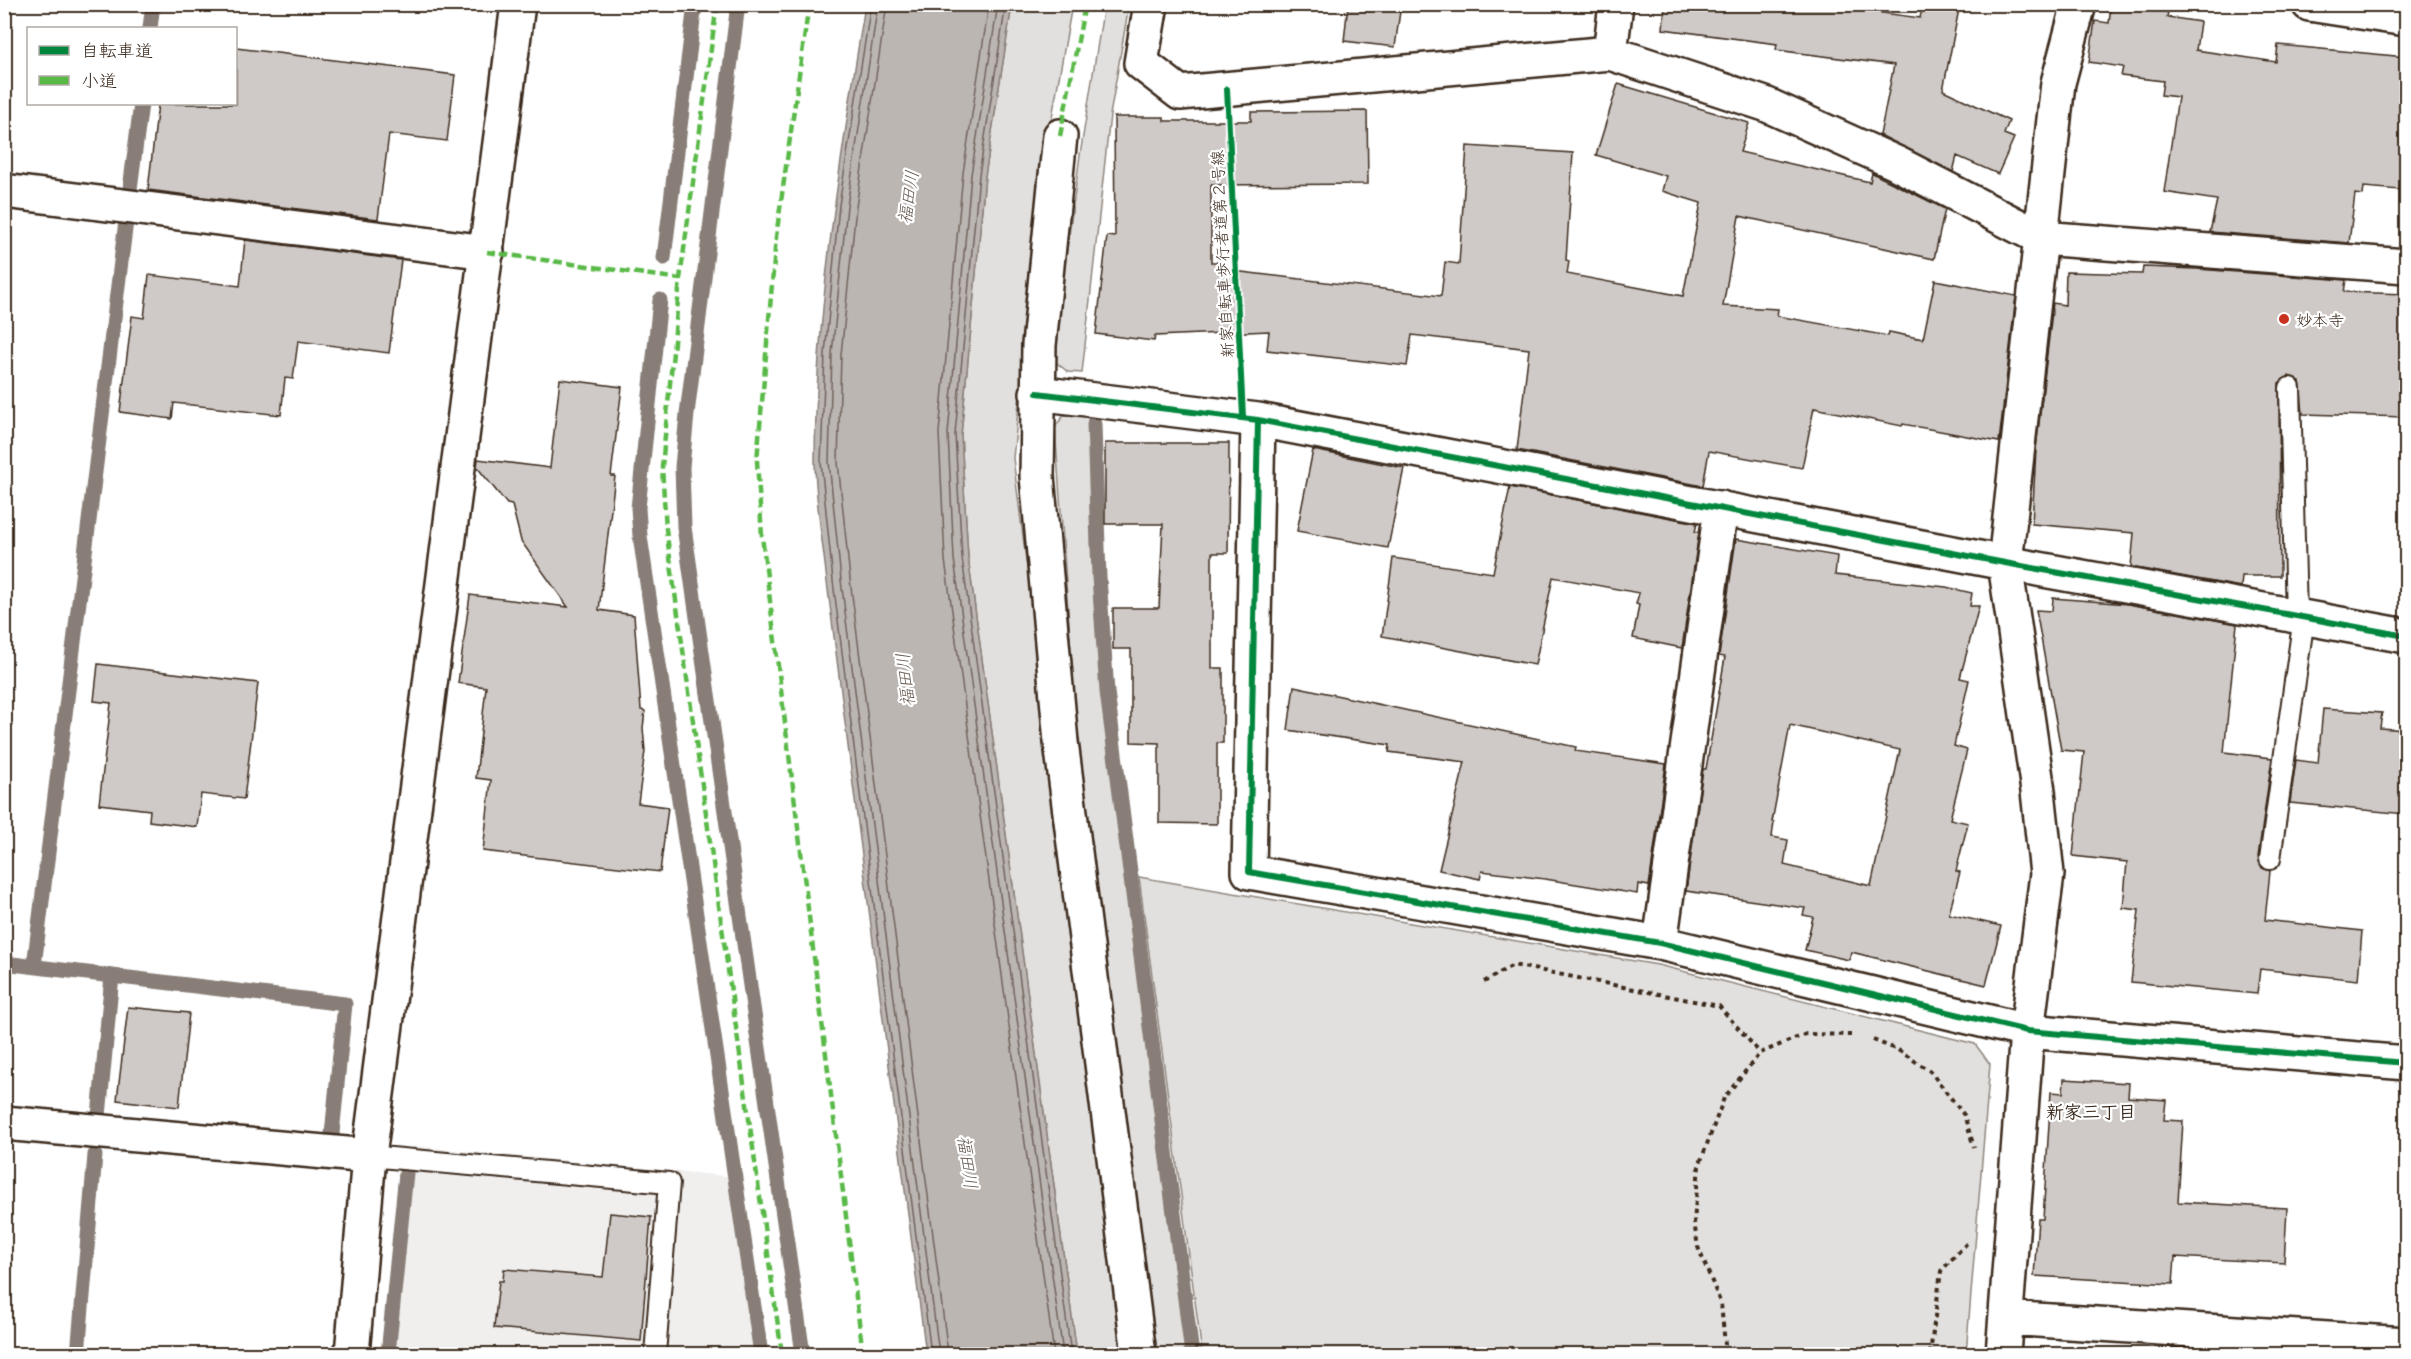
<svg xmlns="http://www.w3.org/2000/svg" width="2411" height="1359" viewBox="0 0 2411 1359" font-family="'Playpen Sans','Klee One',sans-serif">
  <style>
    .built { fill: #f1efee }
    .green { fill: #e2e0de; stroke: #8e857e; stroke-width: 1.5 }
    .water { fill: #bcb6b3; stroke: #887e77; stroke-width: 1.5 }
    .lines { fill: none; stroke-linecap: round; stroke-linejoin: round }
    .shore { stroke: #6f625a; stroke-width: 1.5 }
    .stream { stroke: #887e77; stroke-width: 15 }
    .building { fill: #cfcac7; stroke: #3b2a1e; stroke-width: 1.5; fill-rule: evenodd }
    .lane-casing { stroke: #3b2a1e; stroke-width: 24 }
    .street-casing { stroke: #3b2a1e; stroke-width: 38 }
    .secondary-casing { stroke: #3b2a1e; stroke-width: 38 }
    .path { stroke: #3b2a1e; stroke-width: 4; stroke-dasharray: 4.5 4.5; stroke-linecap: butt }
    .lane { stroke: #fff; stroke-width: 20 }
    .street { stroke: #fff; stroke-width: 33 }
    .secondary { stroke: #fff; stroke-width: 33 }
    .quiet { stroke: #58b947; stroke-width: 4.5; stroke-dasharray: 9 4.5; stroke-linecap: butt }
    .cycleway-casing { stroke: #fff; stroke-width: 10 }
    .cycleway { stroke: #00873e; stroke-width: 6 }
    .poi-dot { fill: #c8321e; stroke: #fff; stroke-width: 2 }
    .labels { text-anchor: middle; dominant-baseline: central; stroke-width: 4.5; stroke-linejoin: round; paint-order: stroke }
    .street-label { font-size: 16px; fill: #3b2a1e; stroke: #fff }
    .poi-label { font-size: 16px; fill: #3b2a1e; stroke: #fff; text-anchor: start }
    .water-label { font-size: 18px; font-style: italic; fill: #685b52; stroke: #fff }
    .neighbourhood-label { font-size: 18px; font-weight: bold; fill: #3b2a1e; stroke: #fff }
  </style>
  <rect width="100%" height="100%" fill="#fff"/>
  <filter id="ink" filterUnits="userSpaceOnUse"><feTurbulence type="fractalNoise" baseFrequency=".0167" numOctaves="2"/><feDisplacementMap in="SourceGraphic" scale="12" xChannelSelector="R" yChannelSelector="G"/><feConvolveMatrix kernelMatrix="1 2 1 2 8 2 1 2 1" color-interpolation-filters="sRGB"/></filter>
  <g filter="url(#ink)">
    <!-- built -->
    <path class="built" d="M413,1146L736,1177L761,1354H388L406,1173Z"/>
    <!-- green -->
    <path class="green" d="M1012,5H1072L1046,151L1013,458L1127,1354H1077L968,557L961,435L985,176Z
      M1104,5H1129L1110,115L1082,373L1068,372L1052,359L1080,155Z
      M1064,415L1088,416L1102,692L1187,1354H1152L1080,780L1055,427Z
      M1139,877L1658,965L1975,1044L1990,1064L1966,1354H1202Z"/>
    <!-- water -->
    <path class="water" d="M865,5H1012L985,176L961,435L968,557L1077,1354H926L827,582C823,542 815,500 815,460C816,306 841,156 865,5Z"/>
    <g class="lines">
      <!-- shore -->
      <path class="shore" d="M871,4L839,205L825,354L821,462L833,581L931,1354
        M878,4L847,206L832,354L829,462L841,580L939,1354
        M887,4L856,207L841,355L838,462L850,579L948,1354
        M989,4L963,173L939,433L945,560L1054,1354
        M998,4L971,175L948,434L954,559L1063,1354
        M1006,4L979,175L955,434L962,558L1071,1354"/>
      <!-- stream -->
      <path class="stream" d="M738,4L687,414L682,467L684,527L803,1354
        M150,28L153,4
        M130,189L141,104
        M664,258L695,4
        M660,300L638,508L640,536L761,1354
        M1094,424L1099,577L1107,692L1192,1354
        M4,963L345,1004L332,1134
        M34,966L126,221
        M99,1116L112,976
        M78,1354L95,1155
        M388,1354L406,1173"/>
    </g>
    <!-- building -->
    <path class="building" d="M1348,4H1401L1395,47L1344,41Z
      M1665,4H1815L1920,18L1923,4H1960L1943,90L2009,121L2004,134L2014,138L1998,174L1957,156L1953,172L1880,135L1894,65L1776,50L1777,44L1663,29Z
      M2111,4L2168,12L2167,17L2200,22L2196,50L2276,62L2278,45L2406,57V107L2400,190L2364,187L2363,195L2355,194L2349,243L2210,232L2217,200L2164,192L2178,97L2161,95L2163,81L2121,76L2123,67L2089,62L2095,21L2109,23Z
      M236,48L455,75L447,141L389,134L378,219L148,190L158,104H236Z
      M1618,84L1749,123L1740,152L1870,182L1872,173L1945,209L1934,259L1739,216L1723,306L1778,309L1777,316L1888,336L1889,332L1923,339L1935,280L2016,296L1999,442L1903,424L1902,426L1814,408L1802,468L1709,451L1703,486L1517,450L1529,349L1412,335L1407,366L1267,350L1269,331L1155,336L1154,341L1096,334L1107,236L1115,237L1114,117H1164V121H1251V112L1367,111L1368,184L1211,185V262H1217V269L1441,296L1445,262L1459,264L1467,146L1573,153L1566,260L1569,261L1567,274L1683,296L1701,203L1662,191L1666,176L1596,155Z
      M245,240L401,260L389,353L298,341L293,379L285,378L281,415L174,403L172,419L120,412L132,316L144,318L149,275L240,286Z
      M2143,267L2197,269L2346,280L2344,292L2406,294V417L2303,414L2300,381L2289,376L2279,383L2280,576H2242L2241,587L2131,567L2134,533L2032,524L2036,449L2053,303L2065,305L2066,272L2142,274Z
      M560,379L622,387L611,476H615L599,610L634,615L641,710L645,711L643,728L645,751L638,803L668,807L660,872L483,851L491,780L476,778L486,687L458,683L470,595L568,607L521,541L512,505L507,504L477,467L478,459L550,468Z
      M1105,443H1229L1228,553H1212V668H1223V743H1217V824L1159,823V743L1131,742V649H1113V608H1159L1163,524H1105Z
      M1313,450L1404,468L1388,548L1297,531Z
      M1510,487L1697,523L1695,532H1699L1682,648L1633,638L1639,605L1636,604L1639,593L1553,577L1535,665L1382,636L1393,558L1493,573Z
      M1736,539L1837,556L1835,575L1946,587L1972,593L1970,606H1979L1960,678L1969,680L1954,746L1967,750L1950,819L1968,823L1956,871L1960,872L1949,914L2001,926L1986,985L1851,952L1849,960L1805,950L1813,917L1803,915L1805,908L1686,891L1703,769H1706L1725,657L1719,656ZM1790,725L1900,750L1871,886L1784,865L1788,840L1772,837L1774,822H1772Z
      M2053,598L2128,604L2237,624L2224,752L2272,758L2258,857L2262,868L2270,871L2265,920L2362,931L2358,980L2260,969L2257,994L2131,982L2139,910L2123,908L2127,862L2073,856L2084,752L2061,750L2036,610L2052,611Z
      M98,664L258,683L244,799L201,794L197,827L149,821L150,810L99,804L111,703L94,701Z
      M1294,686L1576,747L1575,751L1666,764L1649,886L1638,884L1637,894L1545,879L1482,871L1480,879L1439,870L1465,762L1389,752L1390,745L1288,730Z
      M2323,709L2382,713L2380,728L2406,730V814L2290,803L2296,760L2318,763Z
      M128,1007L189,1013L179,1107L117,1100Z
      M2064,1079L2129,1083L2128,1097L2166,1100L2164,1120L2183,1121L2178,1202L2287,1208L2284,1263L2175,1257L2173,1284L2034,1276L2038,1219H2043L2051,1092L2063,1093Z
      M610,1213L651,1217L641,1341L494,1328L499,1281H503L504,1269L603,1277Z"/>
    <g class="lines">
      <defs>
        <path id="lane" d="M2290,388L2296,616
          M2270,859L2304,617
          M369,1156L669,1183L655,1354"/>
        <path id="street" d="M1151,4L1141,63L1180,93L1610,53L1765,104L1896,163L2041,238L2406,266
          M2309,4L2406,19
          M1610,53L1616,4
          M1060,136L1039,345L1037,476L1061,742L1139,1354
          M4,191L487,252
          M1037,393L1258,420L2005,563L2406,636
          M1258,420L1249,872L1660,943L2027,1031L2406,1063
          M1660,943L1721,508
          M4,1123L369,1156
          M2006,1318L2406,1344
          M2003,1354L2027,1031L2047,874L2038,791L2005,563L2058,83L2079,4"/>
        <path id="secondary" d="M352,1354L369,1156L518,4"/>
      </defs>
      <!-- lane casing -->
      <use href="#lane" class="lane-casing"/>
      <!-- street casing -->
      <use href="#street" class="street-casing"/>
      <!-- secondary casing -->
      <use href="#secondary" class="secondary-casing"/>
      <!-- path -->
      <path class="path" d="M1229,132L1241,376
        M1484,982L1513,965L1719,1006L1760,1053
        M1873,1040L1898,1050L1930,1071L1964,1115L1974,1147
        M1726,1354L1721,1304L1698,1247L1694,1222L1699,1166L1724,1098L1760,1053L1806,1034L1851,1035
        M1930,1354L1941,1271L1967,1243"/>
      <!-- lane -->
      <use href="#lane" class="lane"/>
      <!-- street -->
      <use href="#street" class="street"/>
      <!-- secondary -->
      <use href="#secondary" class="secondary"/>
      <!-- quiet -->
      <path class="quiet" d="M717,4L680,279L662,467L666,529L782,1354
        M809,4L776,237L757,461L762,536L863,1354
        M1060,136L1085,4
        M487,252L680,279"/>
      <defs>
        <path id="cycleway" d="M1227,89L1243,417
          M1037,393L1258,420L2005,563L2406,636
          M1258,420L1249,872L1660,943L2027,1031L2406,1063"/>
      </defs>
      <!-- cycleway casing -->
      <use href="#cycleway" class="cycleway-casing"/>
      <!-- cycleway -->
      <use href="#cycleway" class="cycleway"/>
    </g>
  </g>
  <!-- markers -->
  <circle class="poi-dot" cx="2284" cy="319" r="6"/>
  <g class="labels">
    <!-- street labels -->
    <g class="street-label">
      <text transform="translate(1221 254) rotate(-93)">新家自転車歩行者道第２号線</text>
    </g>
    <!-- poi labels -->
    <g class="poi-label">
      <text x="2296" y="319">妙本寺</text>
    </g>
    <!-- water labels -->
    <g class="water-label">
      <text transform="translate(907 197) rotate(-81)">福田川</text>
      <text transform="translate(904 680) rotate(-96)">福田川</text>
      <text transform="translate(969 1162) rotate(82)">福田川</text>
    </g>
    <!-- neighbourhood labels -->
    <g class="neighbourhood-label">
      <text x="2091" y="1110">新家三丁目</text>
    </g>
  </g>
  <!-- margin -->
  <rect width="2411" height="1359" fill="none" stroke="#fff" stroke-width="24"/>
  <rect x="12" y="12" width="2387" height="1335" fill="none" stroke="#3b2a1e" stroke-width="2" filter="url(#ink)"/>
  <!-- legend -->
  <rect x="27" y="27" width="210" height="78" fill="#ffffff" stroke="#b1aaa5" stroke-width="1.5"/>
  <rect x="39" y="46" width="30" height="9" fill="#00873e" stroke="#b1aaa5" stroke-width="1.5"/>
  <text x="81" y="57" font-size="18" fill="#3b2a1e">自転車道</text>
  <rect x="39" y="76" width="30" height="9" fill="#58b947" stroke="#b1aaa5" stroke-width="1.5"/>
  <text x="81" y="87" font-size="18" fill="#3b2a1e">小道</text>
</svg>
